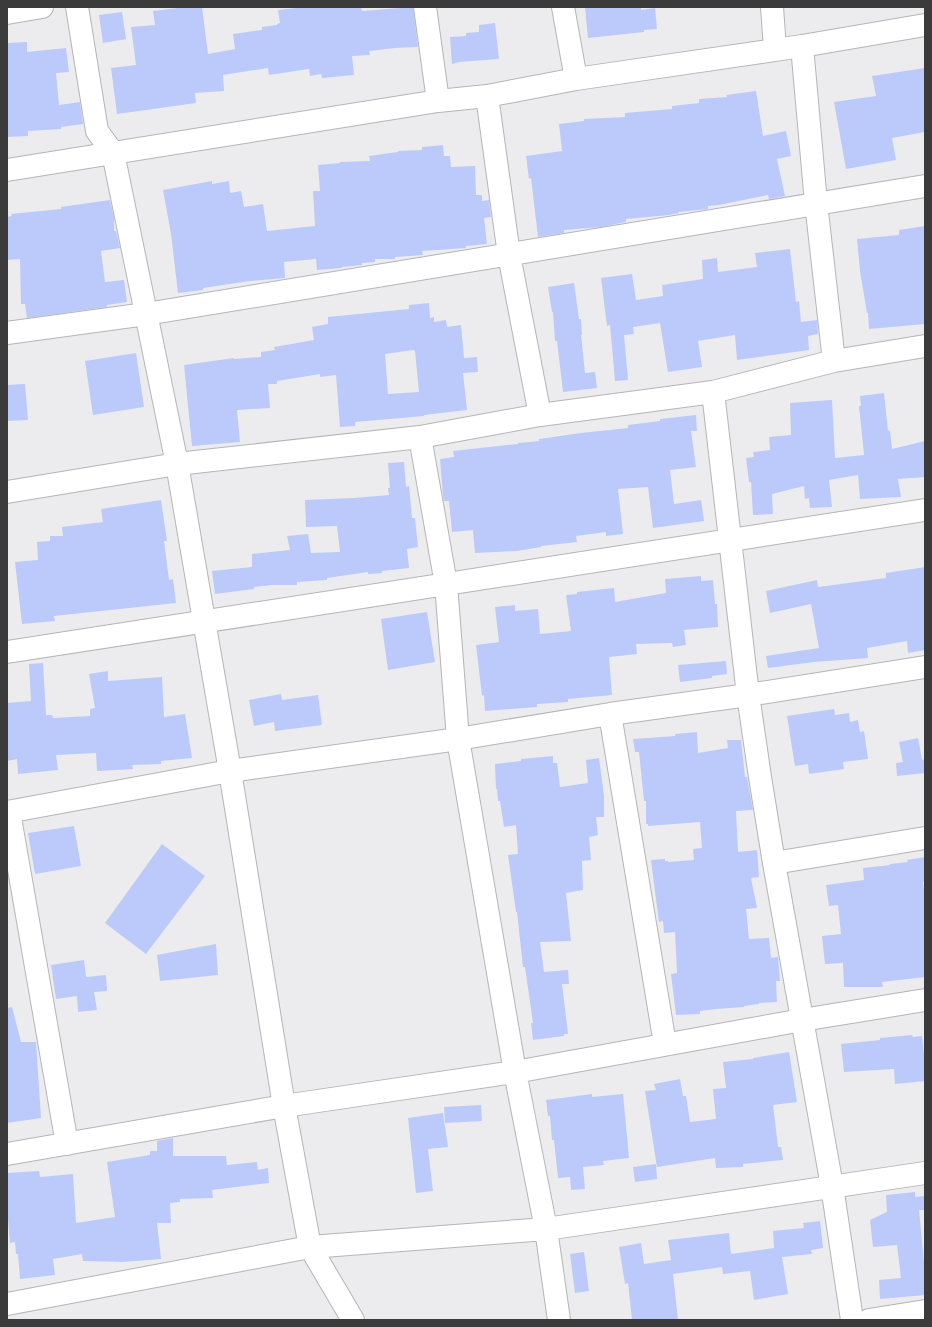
<svg xmlns="http://www.w3.org/2000/svg" width="932" height="1327" viewBox="0 0 932 1327" font-family="'DejaVu Sans',sans-serif">
  <style>
    .building { fill: #bbcafb; fill-rule: evenodd }
    .lines { fill: none; stroke-linecap: round; stroke-linejoin: round }
    .minor-casing { stroke: #b4b5b6; stroke-width: 24 }
    .minor { stroke: #fff; stroke-width: 22 }
  </style>
  <rect width="100%" height="100%" fill="#ececee"/>
  <!-- building -->
  <path class="building" d="M186,7H202L208,54L235,49L233,34L262,30V27L277,25V24L280,23L278,10L306,7H361L362,11L413,7L418,47L395,48L369,51L370,55L352,56L354,75L322,78L321,74L310,76L309,69L269,75L268,68L223,75L224,91L195,93L196,103L117,114L111,68L136,65L131,27L155,25L153,11Z
    M585,7H641V10L655,8L657,29L644,30V32L588,38Z
    M122,12L126,39L103,43L99,15Z
    M495,23L499,59L459,62L452,64L450,37L466,36V33L479,32V25Z
    M27,42V52L66,48L69,72L56,73L59,105L80,102L83,124L61,127V129L28,131V136L7,137V43Z
    M925,68V132L892,138L896,160L846,169L834,102L876,96L872,76Z
    M756,91L763,136L786,131L791,156L777,159L785,196L769,199L768,195L719,205L708,206V209L678,212L679,213L669,215L626,219V222L601,227L564,230V233L538,237L531,178L529,179L526,156L562,151L559,124L584,121V119L625,117V113L672,109V106L699,103V99L727,97L726,95Z
    M443,145L444,156H450L451,167L475,166L476,195H482V201L489,200L491,217L484,218L487,244L466,246V248L422,251L423,255L395,257V259H375V262L362,263V265L342,267V268L317,270L316,259L284,262L285,278L250,281L203,288V290L178,293L171,234L163,190L212,181V184L229,181L230,193L241,191L244,207L263,204L267,231L315,226L313,191H320L318,165L340,163V162L370,161L369,156L398,152V151L422,150V147Z
    M110,200L114,218V231H116L120,248L101,251L105,282L124,280L127,302L107,305V307L27,318L25,304H21L20,259L7,260V217L12,216L11,214L61,209V207Z
    M925,226V324L869,329L868,313H867L860,271L857,239L899,235V230Z
    M790,249L796,302L799,301L801,322L817,320L818,334L808,336L809,350L737,360L735,335L698,341L702,367L668,372L660,323L633,327L634,334L624,335L628,380L615,381L610,325L607,326L601,278L632,274L636,300L663,296L662,285L703,279L702,260L717,258L718,272L757,267L755,253Z
    M574,283L579,319H581L582,335H581L585,373L595,372L597,388L563,392L557,341H555L553,312H552L548,287Z
    M429,303L430,318L434,317V322L446,320L447,327L461,325L464,358L477,357L478,372L463,373L467,410L424,415V416L355,422V426L340,427L336,375L320,377V374L277,381V384H268L270,408L237,410L240,442L192,446L184,365L234,358V359L261,357V352L275,350L274,347L314,340L312,327L328,324V317L409,309V305ZM413,350L415,351L419,392L388,394L385,354Z
    M136,353L144,407L93,415L85,361Z
    M25,384L28,420L7,421V385Z
    M884,393L888,431L890,430L892,449L925,441V477L898,479L901,497L860,499L858,475L829,480L832,507L810,508L809,498L805,499L804,486L772,494L773,514L753,515L751,482H749L746,458L754,457L753,452L770,450L769,437L791,435L790,403L832,400L835,458L864,455L859,406H861L860,396Z
    M696,415L697,431H691L696,467L670,470L674,504L701,500L704,521L653,528L648,487L618,489L623,534L606,536V532L576,536L577,542L541,546V547L517,551L475,553L473,530L452,532L449,501H444L443,496L440,459L454,457L453,451L518,444V443L539,441V439L581,433L628,428V425L660,421V419Z
    M404,462L406,487L409,486L412,518H415L418,547L407,549L409,568L382,571V573L368,574V572L327,578V580L297,582V585H272L254,587V589L215,594L212,571L252,567V554L290,550L287,536L308,534L311,553L340,552L337,526L306,527L305,500L354,498L389,495L388,488H390L388,463Z
    M161,500L167,541H164L169,580L173,579L176,603L54,616L55,621L22,624L15,562L38,560L37,542L50,541V536H63L62,527L103,522L101,509Z
    M925,567V650L908,653L907,641L867,648L868,658L814,662L768,668L766,656L819,648L811,604L770,613L766,591L817,580L818,587L886,578V573Z
    M701,576V581L713,580L715,604H717L718,627L684,630L686,645L673,647L672,643L636,644L637,654L609,657L612,695L568,699V702L537,704V707L485,711L484,695L482,696L476,645L499,642L495,607L515,605V611L538,609L540,634L571,631L566,595L577,594V592L614,588L615,602L666,593L665,579Z
    M427,612L435,662L388,670L381,619Z
    M726,661L727,674L712,676V678L680,682L678,665Z
    M43,663L46,715H52L53,718L90,716V709L95,708L89,674L108,671V681L162,677L164,717L185,714L192,758L161,761V764L132,765L133,769L97,771L96,753L56,755L58,770L18,774L17,759L7,761V703L31,701L29,664Z
    M281,694L282,700L318,695L322,725L275,731L274,722L254,726L249,700Z
    M834,709L835,715L849,713L850,722L858,720L860,732L864,731L868,759L843,762L844,769L809,774L808,764L795,766L787,716Z
    M697,732L698,753L728,748L727,740H741L745,777H747L753,810L736,811L738,852L757,850L759,877L751,878L757,908L746,909L749,939L769,938L771,958L778,957L780,981H776L777,1002L759,1003V1004L744,1006V1007L716,1009L700,1011V1014L676,1015L671,974L677,973L675,932L664,933L663,921L659,922L651,860L665,859V861H668V862L694,860L693,849L702,848L700,822L648,826V824H646V801H644L639,752H635L633,739L675,736V734Z
    M918,738L922,760L925,759V773L897,776L896,763L903,762L899,742Z
    M553,756V763H557L560,787L588,783L586,760L599,758L604,796V817H596L598,835L589,837L591,860L582,861L583,890L566,893L571,941L540,942L544,972L568,970L569,984H562L568,1034H564V1036L533,1040L531,1023H533L525,967H523L517,912H516L508,855L518,854L516,825L504,827L500,801H498L497,789H496L495,764L521,761V759Z
    M74,826L81,866L35,874L28,833Z
    M162,844L205,876L146,954L105,923Z
    M925,857V882H923L925,898V977L882,982L883,987H844L843,963L825,964L822,936L841,934L838,905L829,906L826,885L864,880L863,868L890,865V864L908,862L907,860Z
    M216,944L218,975L160,981L157,955Z
    M84,960L86,977L106,975L107,991L94,992L97,1010L78,1012L77,996L56,999L51,965Z
    M12,1007L21,1042H36L41,1118L7,1123V1008Z
    M912,1035L913,1037L922,1036L925,1064V1081L895,1084L894,1069L844,1072L841,1044L880,1040V1038Z
    M789,1052L797,1102L773,1105L778,1147H781L783,1160L743,1164V1167L716,1168L715,1158L657,1167L645,1091L656,1090L654,1084L680,1079L683,1096H686L690,1122L716,1119L713,1089L726,1088L723,1062L753,1059V1058Z
    M592,1094V1097L623,1094L629,1158L603,1161L604,1165L583,1167L585,1189L571,1190L570,1177L558,1178L554,1140H552L550,1116H548L546,1100Z
    M481,1105L482,1121L445,1123L444,1107Z
    M443,1113L448,1147L428,1149L433,1191L416,1193L408,1118Z
    M173,1138V1156H226L227,1165L257,1162L258,1170L268,1168L269,1183L212,1190L213,1198L180,1199V1202L170,1203L171,1223H157L161,1259L123,1262L83,1261L82,1254L53,1259L55,1275L20,1279L18,1254H16L15,1242L10,1243L7,1207V1173L39,1171L40,1177L73,1174L76,1223L115,1217L107,1162L150,1155V1151H157V1141Z
    M656,1164L657,1179L635,1182L633,1167Z
    M915,1192V1197L925,1196V1210H919L924,1262H925V1295L880,1299L879,1280L901,1278L897,1245L873,1247L870,1220L887,1212L886,1195Z
    M820,1221L823,1248L811,1250L812,1254L782,1257L788,1294L754,1300L750,1271L723,1274L722,1267L673,1274L678,1320H632L628,1283L625,1284L619,1247L641,1243L644,1264L671,1260L668,1240L729,1233L731,1254L774,1248L773,1231L804,1228L803,1223Z
    M584,1252L589,1291L575,1293L570,1254Z"/>
  <g class="lines">
    <defs>
      <path id="minor" d="M77,7L97,131L113,153L177,464L230,771L284,1106L310,1247L353,1320
        M425,7L438,101
        M563,7L576,79
        M772,7L775,49
        M7,13L42,7
        M802,46L816,203L834,361
        M487,96L509,255L540,415
        M7,170L438,101L487,96L576,79L802,46L925,25
        M7,333L146,314L925,186
        M713,392L748,695L760,777L774,863L832,1186L852,1320
        M420,437L446,584L458,739L515,1072L546,1229L559,1320
        M7,492L177,464L420,437L540,415L713,392L834,361L925,346
        M7,652C313,603 619,559 925,510
        M610,714L665,1044
        M7,812L230,771L458,739L610,714L748,695L925,667
        M9,812L67,1144
        M774,863L925,838
        M7,1154L284,1106L515,1072L802,1020L925,1000
        M7,1304L310,1247L546,1229L925,1173
        M869,1320L925,1311"/>
    </defs>
    <!-- minor casing -->
    <use href="#minor" class="minor-casing"/>
    <!-- minor -->
    <use href="#minor" class="minor"/>
  </g>
  <!-- border -->
  <rect width="932" height="1327" fill="none" stroke="#3b3b3c" stroke-width="16"/>
</svg>
